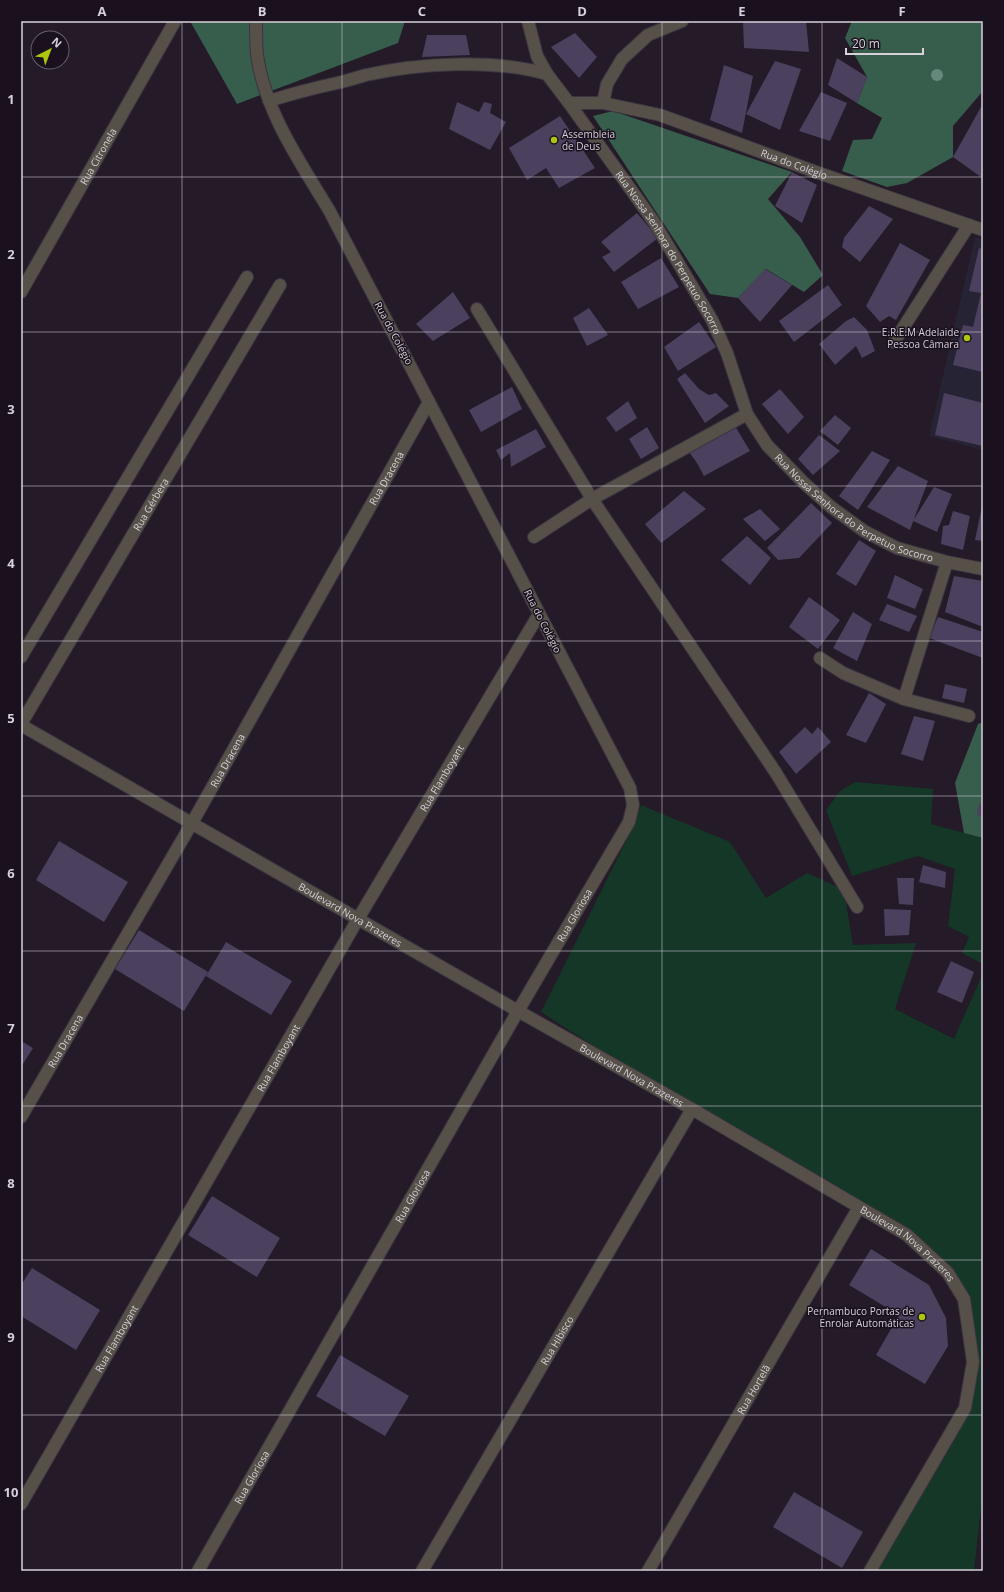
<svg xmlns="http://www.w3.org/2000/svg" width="1004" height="1592" viewBox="0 0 1004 1592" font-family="'Open Sans',sans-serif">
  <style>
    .education { fill: #262334 }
    .green { fill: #143728 }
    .forest { fill: #375d4c }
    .building { fill: #4c405f }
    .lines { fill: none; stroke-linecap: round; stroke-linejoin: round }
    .minor-casing { stroke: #3d3441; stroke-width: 14 }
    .minor { stroke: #565049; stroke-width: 12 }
    .tree { fill: #67887d }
    .grid { fill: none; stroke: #d7d1da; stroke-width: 1; stroke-opacity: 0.55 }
    .poi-dot { fill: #adc60e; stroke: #1b111e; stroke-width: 1.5 }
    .labels { text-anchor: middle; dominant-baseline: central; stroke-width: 3; stroke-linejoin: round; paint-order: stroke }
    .poi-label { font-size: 10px; fill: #d7d1da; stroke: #1b111e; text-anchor: end }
    .street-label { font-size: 10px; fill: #d7d1da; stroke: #1b111e }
    .neatline { fill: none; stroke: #d7d1da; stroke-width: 1.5 }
    .grid-label { font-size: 13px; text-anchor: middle; font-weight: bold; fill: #d7d1da }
  </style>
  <rect width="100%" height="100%" fill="#241a28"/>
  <!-- education -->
  <path class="education" d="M975,237L983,239V450L929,436Z"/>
  <!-- green -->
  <path class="green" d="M856,782L933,789L931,824L983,838V964L962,953L969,937L948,926L955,869L918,856L852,876L826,810L841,790Z
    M641,805L730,842L766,898L807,873L844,890L853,945L916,943L895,1009L954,1039L983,973V1489L974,1571H870L965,1408L973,1362L964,1299L907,1235L692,1109L541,1012L634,825Z"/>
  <!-- forest -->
  <path class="forest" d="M190,21H405L398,43L237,104Z
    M852,21H983V91L953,126V157L907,183L887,187L842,171L853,140L872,139L882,118L857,103L867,77L845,38Z
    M613,111L792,172L768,199L800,237L823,275L804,292L766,269L738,298L710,294L593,116Z
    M983,722V838L964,833L955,783L978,724Z"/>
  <!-- building -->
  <path class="building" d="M743,21H806L809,52L744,48Z
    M575,33L597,57L579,78L551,47Z
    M427,35H466L470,55L422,57Z
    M837,58L867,77L857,103L828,85Z
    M775,61L801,69L780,130L746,114Z
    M724,65L753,76L742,133L710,120Z
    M821,92L847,103L830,141L799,131Z
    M457,102L479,112L484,102L492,104L490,113L506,122L490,150L449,129Z
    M981,107L983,109V175L981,177L953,157Z
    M560,116L595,168L559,188L546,168L527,180L509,148Z
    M792,172L817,185L802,223L775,206Z
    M869,206L893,219L860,262L842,247L844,238Z
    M637,213L658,238L614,272L602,257L611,252L601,242Z
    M900,243L930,260L896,320L889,316L880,322L866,306Z
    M979,248L983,249V372L953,365L963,325L973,327L981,293L969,291Z
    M661,258L679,287L638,309L621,282Z
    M765,269L792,285L760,322L738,298Z
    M828,285L842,305L794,342L779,321Z
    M453,292L470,318L433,341L416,324Z
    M589,308L608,335L587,346L573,318Z
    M854,317L867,330L875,351L862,358L856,346L835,365L819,344L846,321Z
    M699,322L716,347L678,371L664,347Z
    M685,373L699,389L709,395L716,393L729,406L705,423L677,379Z
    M512,387L522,409L481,432L469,410Z
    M780,389L804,417L788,434L762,404Z
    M944,393L983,403V446L935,435Z
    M628,401L637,418L616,432L606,418Z
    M835,415L851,428L838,445L820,431Z
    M735,426L750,451L704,476L697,463L689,452Z
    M647,427L659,448L641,459L629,439Z
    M536,429L546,447L511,467L510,453L501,460L496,450Z
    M819,435L840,451L813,475L798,459Z
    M872,451L890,460L858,510L839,496Z
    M898,466L928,481L910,530L867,507Z
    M934,487L952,494L937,532L913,521Z
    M684,491L706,509L661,543L645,524Z
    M811,503L832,523L799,558L778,560L767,548Z
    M982,506H983V541L975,540Z
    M760,509L780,529L765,541L743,519Z
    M953,511L970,516L963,550L941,544L943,526L949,525Z
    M747,536L771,558L750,585L721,560Z
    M859,540L876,551L856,586L836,574Z
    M895,575L923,589L915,609L887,598Z
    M954,576L983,581V627L945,612Z
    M809,597L840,620L818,649L789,627Z
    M887,604L917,616L909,632L879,620Z
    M853,612L872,624L857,661L833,648Z
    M938,617L983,632V658L929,638Z
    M945,684L967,689L964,703L942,698Z
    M869,693L886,704L866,743L846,735Z
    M914,716L935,721L923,761L901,754Z
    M805,727L812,734L818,727L831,742L796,774L779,752Z
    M979,804L983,805V817L977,815Z
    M59,841L128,882L104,922L36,880Z
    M923,865L946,872L945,888L919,882Z
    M897,878H914L913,905L899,904Z
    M884,909L911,910L909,935L885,936Z
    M139,930L208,972L184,1011L115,969Z
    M226,942L292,981L271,1015L206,976Z
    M951,961L974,972L962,1003L937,992Z
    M21,1041L33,1048L21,1067Z
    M212,1196L280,1238L257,1277L188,1235Z
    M871,1249L929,1285L946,1318L948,1346L925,1384L876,1355L899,1315L849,1285Z
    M32,1268L100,1310L76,1350L21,1316V1285Z
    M340,1355L409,1396L385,1436L316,1396Z
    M794,1492L863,1532L842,1568L773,1527Z"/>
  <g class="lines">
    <defs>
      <g id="minor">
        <path id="s1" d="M528,21L537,56L547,74L569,103L654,222L712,320L727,353L747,414L767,445L804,483L831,507L864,531L897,548L947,562L983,569"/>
        <path d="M269,101C291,94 314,88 337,83C346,81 356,78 366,75C419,63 494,59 547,74"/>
        <path id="s2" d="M569,103H603L660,115L816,172L983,230"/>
        <path d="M603,103L607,84L622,59L648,35L682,21"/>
        <path id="s3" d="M21,292L175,21"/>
        <path d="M477,309L592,499L776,773L857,907"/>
        <path d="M894,342L969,225"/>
        <path d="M534,537L592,499L747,414"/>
        <path d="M21,657L247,277"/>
        <path d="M820,658L843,673L904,699L969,716"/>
        <path d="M904,699L947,562"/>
        <path id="s4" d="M21,724L280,285"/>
        <path id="s5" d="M21,725L518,1011L692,1109L859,1207L907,1235L948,1273L964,1299L973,1362L965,1408L870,1571"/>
        <path id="s6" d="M21,1117L192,823L429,402"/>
        <path id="s7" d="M21,1504L358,919L539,614"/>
        <path id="s8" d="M198,1571L518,1011L629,822L633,805L630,788L329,210C300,162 265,112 257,55C256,44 256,32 256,21"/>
        <path id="s9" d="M422,1571L692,1109"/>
        <path id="s10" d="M648,1571L859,1207"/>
      </g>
    </defs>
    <!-- minor casing -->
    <use href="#minor" class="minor-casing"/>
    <!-- minor -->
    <use href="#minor" class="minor"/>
  </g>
  <!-- trees -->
  <circle class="tree" cx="937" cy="75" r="6"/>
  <!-- grid -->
  <path class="grid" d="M182,21V1571M342,21V1571M502,21V1571M662,21V1571M822,21V1571M21,177H983M21,332H983M21,486H983M21,641H983M21,796H983M21,951H983M21,1106H983M21,1260H983M21,1415H983"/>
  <!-- markers -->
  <g class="poi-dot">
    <circle cx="554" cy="140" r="4"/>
    <circle cx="967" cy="338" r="4"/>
    <circle cx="922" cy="1317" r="4"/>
  </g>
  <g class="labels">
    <!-- poi labels -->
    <g class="poi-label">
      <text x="562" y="134" text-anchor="start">Assembleia<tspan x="562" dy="12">de Deus</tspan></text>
      <text x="959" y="332">E.R.E.M Adelaide<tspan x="959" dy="12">Pessoa Câmara</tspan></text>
      <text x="914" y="1311">Pernambuco Portas de<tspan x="914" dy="12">Enrolar Automáticas</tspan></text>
    </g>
    <!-- street labels -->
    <g class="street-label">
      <text stroke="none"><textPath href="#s3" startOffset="156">Rua Citronela</textPath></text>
      <text stroke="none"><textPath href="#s2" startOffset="235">Rua do Colégio</textPath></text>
      <text stroke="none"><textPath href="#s1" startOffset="273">Rua Nossa Senhora do Perpetuo Socorro</textPath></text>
      <text transform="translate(394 333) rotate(62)">Rua do Colégio</text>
      <text stroke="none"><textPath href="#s6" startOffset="736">Rua Dracena</textPath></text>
      <text stroke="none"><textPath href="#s4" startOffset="255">Rua Gérbera</textPath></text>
      <text stroke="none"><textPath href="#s1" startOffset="600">Rua Nossa Senhora do Perpetuo Socorro</textPath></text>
      <text transform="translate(543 621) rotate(63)">Rua do Colégio</text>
      <text stroke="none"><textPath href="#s6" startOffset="412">Rua Dracena</textPath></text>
      <text stroke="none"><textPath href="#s7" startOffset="839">Rua Flamboyant</textPath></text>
      <text stroke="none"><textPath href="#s5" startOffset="380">Boulevard Nova Prazeres</textPath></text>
      <text stroke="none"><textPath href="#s8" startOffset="756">Rua Gloriosa</textPath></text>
      <text stroke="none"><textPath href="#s6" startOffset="88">Rua Dracena</textPath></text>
      <text stroke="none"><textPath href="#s7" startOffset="515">Rua Flamboyant</textPath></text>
      <text stroke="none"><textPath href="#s5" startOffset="704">Boulevard Nova Prazeres</textPath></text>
      <text stroke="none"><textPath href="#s8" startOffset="432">Rua Gloriosa</textPath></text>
      <text stroke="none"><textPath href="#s5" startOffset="1028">Boulevard Nova Prazeres</textPath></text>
      <text stroke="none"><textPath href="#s7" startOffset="191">Rua Flamboyant</textPath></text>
      <text stroke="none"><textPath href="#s9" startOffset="267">Rua Hibisco</textPath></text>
      <text stroke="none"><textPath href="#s10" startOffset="210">Rua Hortelã</textPath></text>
      <text stroke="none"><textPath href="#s8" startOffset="108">Rua Gloriosa</textPath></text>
    </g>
  </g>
  <!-- border -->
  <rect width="1004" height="1592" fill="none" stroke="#1b111e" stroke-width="44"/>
  <!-- north arrow -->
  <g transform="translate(50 50) rotate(42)"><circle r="19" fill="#1b111e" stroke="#665e69"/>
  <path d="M0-3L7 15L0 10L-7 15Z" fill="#adc60e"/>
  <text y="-6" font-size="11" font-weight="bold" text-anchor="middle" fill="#d7d1da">N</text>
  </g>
  <!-- scale -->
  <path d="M846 48v6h77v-6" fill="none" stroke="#d7d1da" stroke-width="2"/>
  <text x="852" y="48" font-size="12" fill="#d7d1da" stroke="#1b111e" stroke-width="3" paint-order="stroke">20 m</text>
  <rect x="22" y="22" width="960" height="1548" class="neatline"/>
  <g class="grid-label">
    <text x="102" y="16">A</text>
    <text x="262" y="16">B</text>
    <text x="422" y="16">C</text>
    <text x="582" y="16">D</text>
    <text x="742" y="16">E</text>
    <text x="902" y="16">F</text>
    <text x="11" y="104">1</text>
    <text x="11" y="259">2</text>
    <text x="11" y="414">3</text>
    <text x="11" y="568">4</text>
    <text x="11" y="723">5</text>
    <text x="11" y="878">6</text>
    <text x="11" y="1033">7</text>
    <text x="11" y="1188">8</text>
    <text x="11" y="1342">9</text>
    <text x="11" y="1497">10</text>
  </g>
</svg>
